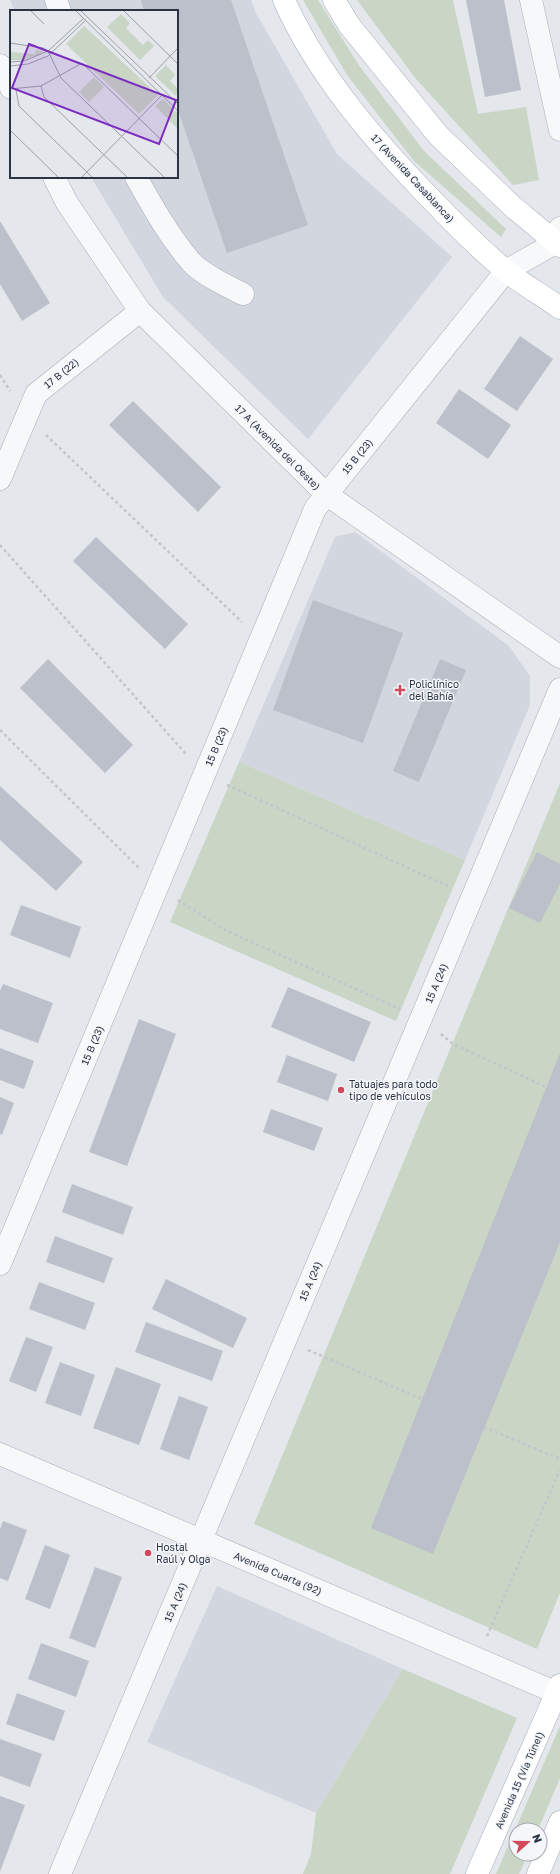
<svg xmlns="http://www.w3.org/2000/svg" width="560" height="1874" viewBox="0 0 560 1874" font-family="'Golos Text',sans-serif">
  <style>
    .built { fill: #d2d6de }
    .green { fill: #c9d6c5 }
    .building { fill: #bbc0ca }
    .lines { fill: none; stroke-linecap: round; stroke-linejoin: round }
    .minor-casing { stroke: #a9aeb7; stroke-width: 23 }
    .major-casing { stroke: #a3abb8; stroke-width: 23 }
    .path { stroke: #c2c5cb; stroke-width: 2.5; stroke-dasharray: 3 3; stroke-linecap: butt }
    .minor { stroke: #f7f8fa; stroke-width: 22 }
    .major { stroke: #fff; stroke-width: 22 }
    .poi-dot { fill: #d1495b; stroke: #f4f6f9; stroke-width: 1.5 }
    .labels { text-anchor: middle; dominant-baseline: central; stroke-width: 3; stroke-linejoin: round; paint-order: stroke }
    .street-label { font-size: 10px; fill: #2b3445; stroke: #f4f6f9 }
    .poi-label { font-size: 10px; fill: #2b3445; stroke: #f4f6f9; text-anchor: start }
    .inset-road { fill: none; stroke: #9a9fa9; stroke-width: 1 }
    .view { fill: #7b2cbf; fill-opacity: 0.15; stroke: #7b2cbf; stroke-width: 2 }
    .inset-edge { fill: none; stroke: #2b3445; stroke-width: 2 }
  </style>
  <rect width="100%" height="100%" fill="#e4e7ec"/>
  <!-- built -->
  <path class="built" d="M10,0H251L256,13L337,154L452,257L308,439L163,297L91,177H177V11H15Z
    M355,532L509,646L530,676V705L465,860L239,762L335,537Z
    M217,1586L403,1669L316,1813L147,1742Z"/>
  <!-- green -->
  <path class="green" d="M303,0H318L358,64L424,151L506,229L501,237L414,161L347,75Z
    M357,0H453L478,114L526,107L539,180L513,185L416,79Z
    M239,762L465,860L396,1021L170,922Z
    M560,783V1593L537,1649L254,1524Z
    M403,1669L517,1718L450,1874H303L311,1854L316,1813Z
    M560,1726V1778L538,1830H516V1854H528L519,1874H496Z"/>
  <!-- building -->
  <path class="building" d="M141,0H231L308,225L227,253L177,107V11H144Z
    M466,0H504L521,90L485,97Z
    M0,221L50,303L22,321L0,284Z
    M520,336L553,359L517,411L484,389Z
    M459,389L511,425L488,459L436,423Z
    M133,401L221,487L198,512L109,425Z
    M96,537L188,624L165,649L73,561Z
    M313,600L403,633L363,743L273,710Z
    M48,659L133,745L105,773L20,688Z
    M440,659L466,670L419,782L393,771Z
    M0,786L83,862L56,891L0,840Z
    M537,852L560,864V884L540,923L509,908Z
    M21,905L81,927L70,958L10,935Z
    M3,984L53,1003L38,1043L0,1029V991Z
    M288,987L371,1022L354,1062L271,1027Z
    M139,1019L176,1034L127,1166L89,1152Z
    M0,1048L34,1061L24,1089L0,1080Z
    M560,1053V1242L433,1554L371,1528Z
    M287,1055L337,1074L328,1101L277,1082Z
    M0,1097L14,1103L2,1135L0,1134Z
    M271,1109L323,1128L314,1151L263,1132Z
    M72,1184L133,1207L123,1235L62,1212Z
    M55,1236L113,1258L104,1283L46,1262Z
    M166,1279L247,1318L233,1348L152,1309Z
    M39,1282L95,1303L85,1330L29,1309Z
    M146,1322L223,1351L212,1381L135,1352Z
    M26,1337L53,1347L36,1392L9,1381Z
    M60,1362L95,1375L81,1416L45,1403Z
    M116,1367L161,1384L139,1445L93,1428Z
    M179,1396L208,1407L189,1460L160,1449Z
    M3,1521L27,1530L8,1581L0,1578V1529Z
    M45,1545L70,1555L50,1609L25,1599Z
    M95,1567L122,1577L95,1648L69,1638Z
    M41,1643L89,1661L76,1697L28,1679Z
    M17,1693L65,1711L54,1741L6,1724Z
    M0,1739L42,1754L30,1787L0,1776Z
    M0,1796L25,1805L0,1872Z"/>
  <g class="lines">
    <defs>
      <path id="minor" d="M56,0L60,11
        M531,0L560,130
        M0,65L11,88
        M54,177L67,203L140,311L326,494L560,657
        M136,177C152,206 169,236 191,262C203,275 227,286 243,294
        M0,479L36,394L140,311
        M0,1264L315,509L506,271L555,243L560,228
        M0,1454L557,1693
        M60,1874L560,689"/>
      <path id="major" d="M284,0C317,74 373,139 429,197C453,222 478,248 505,270C522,284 542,295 560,308
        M334,0L349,25L438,135L512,206L560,246
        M477,1874L560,1685
        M538,1874L560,1822"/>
    </defs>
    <!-- minor casing -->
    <use href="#minor" class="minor-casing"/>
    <!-- major casing -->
    <use href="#major" class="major-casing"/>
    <!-- path -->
    <path class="path" d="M0,375L10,391
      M46,435L242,622
      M0,545L186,754
      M0,730L139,868
      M227,785L450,887
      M178,900L223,929L400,1009
      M441,1034L453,1044L546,1087
      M308,1350L422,1399
      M484,1427L560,1459
      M487,1636L560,1470"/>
    <!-- minor -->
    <use href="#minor" class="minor"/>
    <!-- major -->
    <use href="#major" class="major"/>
  </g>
  <!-- markers -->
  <g class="poi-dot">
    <path d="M398 684h4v4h4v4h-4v4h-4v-4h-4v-4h4z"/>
    <circle cx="341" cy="1090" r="4"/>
    <circle cx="148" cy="1553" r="4"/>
  </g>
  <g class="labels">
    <!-- street labels -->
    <g class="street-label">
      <text transform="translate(413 178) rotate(47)">17 (Avenida Casablanca)</text>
      <text transform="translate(61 373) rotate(-39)">17 B (22)</text>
      <text transform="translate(278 447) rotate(45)">17 A (Avenida del Oeste)</text>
      <text transform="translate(357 456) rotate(-51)">15 B (23)</text>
      <text transform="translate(216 746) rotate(-67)">15 B (23)</text>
      <text transform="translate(436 983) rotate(-67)">15 A (24)</text>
      <text transform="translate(92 1045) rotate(-67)">15 B (23)</text>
      <text transform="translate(310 1281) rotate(-67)">15 A (24)</text>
      <text transform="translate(278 1573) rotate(23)">Avenida Cuarta (92)</text>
      <text transform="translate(175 1602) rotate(-67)">15 A (24)</text>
      <text transform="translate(519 1780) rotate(-66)">Avenida 15 (Vía Túnel)</text>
    </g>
    <!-- poi labels -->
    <g class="poi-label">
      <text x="409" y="684">Policlínico<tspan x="409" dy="12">del Bahía</tspan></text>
      <text x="349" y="1084">Tatuajes para todo<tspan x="349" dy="12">tipo de vehículos</tspan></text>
      <text x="156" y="1547">Hostal<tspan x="156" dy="12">Raúl y Olga</tspan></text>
    </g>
  </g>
  <!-- overview -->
  <g transform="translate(10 10)">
    <rect width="168" height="168" fill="#e4e7ec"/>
    <path d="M111,4L120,13L116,18L133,35L138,30L144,36L130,50L97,17ZM74,16L148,85L129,104L56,34ZM26,40L32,41V43L13,50H0V42L25,44ZM156,55L165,65L160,71L168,79L166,86L145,66ZM84,67L94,77L79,92L69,82ZM153,89L168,104V119L145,96Z" fill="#c9d6c5"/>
    <path class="inset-road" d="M20,0L34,14M65,0L168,101M70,0L168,94M113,0L168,54M0,33L33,38L38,41L51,68L155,168M0,52L14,51L38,41L74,8M0,56L18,54L38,46L76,10M139,68L168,38M31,76L34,87L118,168M0,79L31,76L72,53L168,146M6,80L9,96L83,168M0,120L49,168M71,168L152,85"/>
    <path class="view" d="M19,34L166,90L149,134L2,78Z"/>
    <rect width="168" height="168" class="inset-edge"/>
  </g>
  <!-- north arrow -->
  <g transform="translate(528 1842) rotate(69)"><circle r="19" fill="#f4f6f9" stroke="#a4a8b1"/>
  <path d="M0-3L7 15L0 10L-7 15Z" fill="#d1495b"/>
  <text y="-6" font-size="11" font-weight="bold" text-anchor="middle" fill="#2b3445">N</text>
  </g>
</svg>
